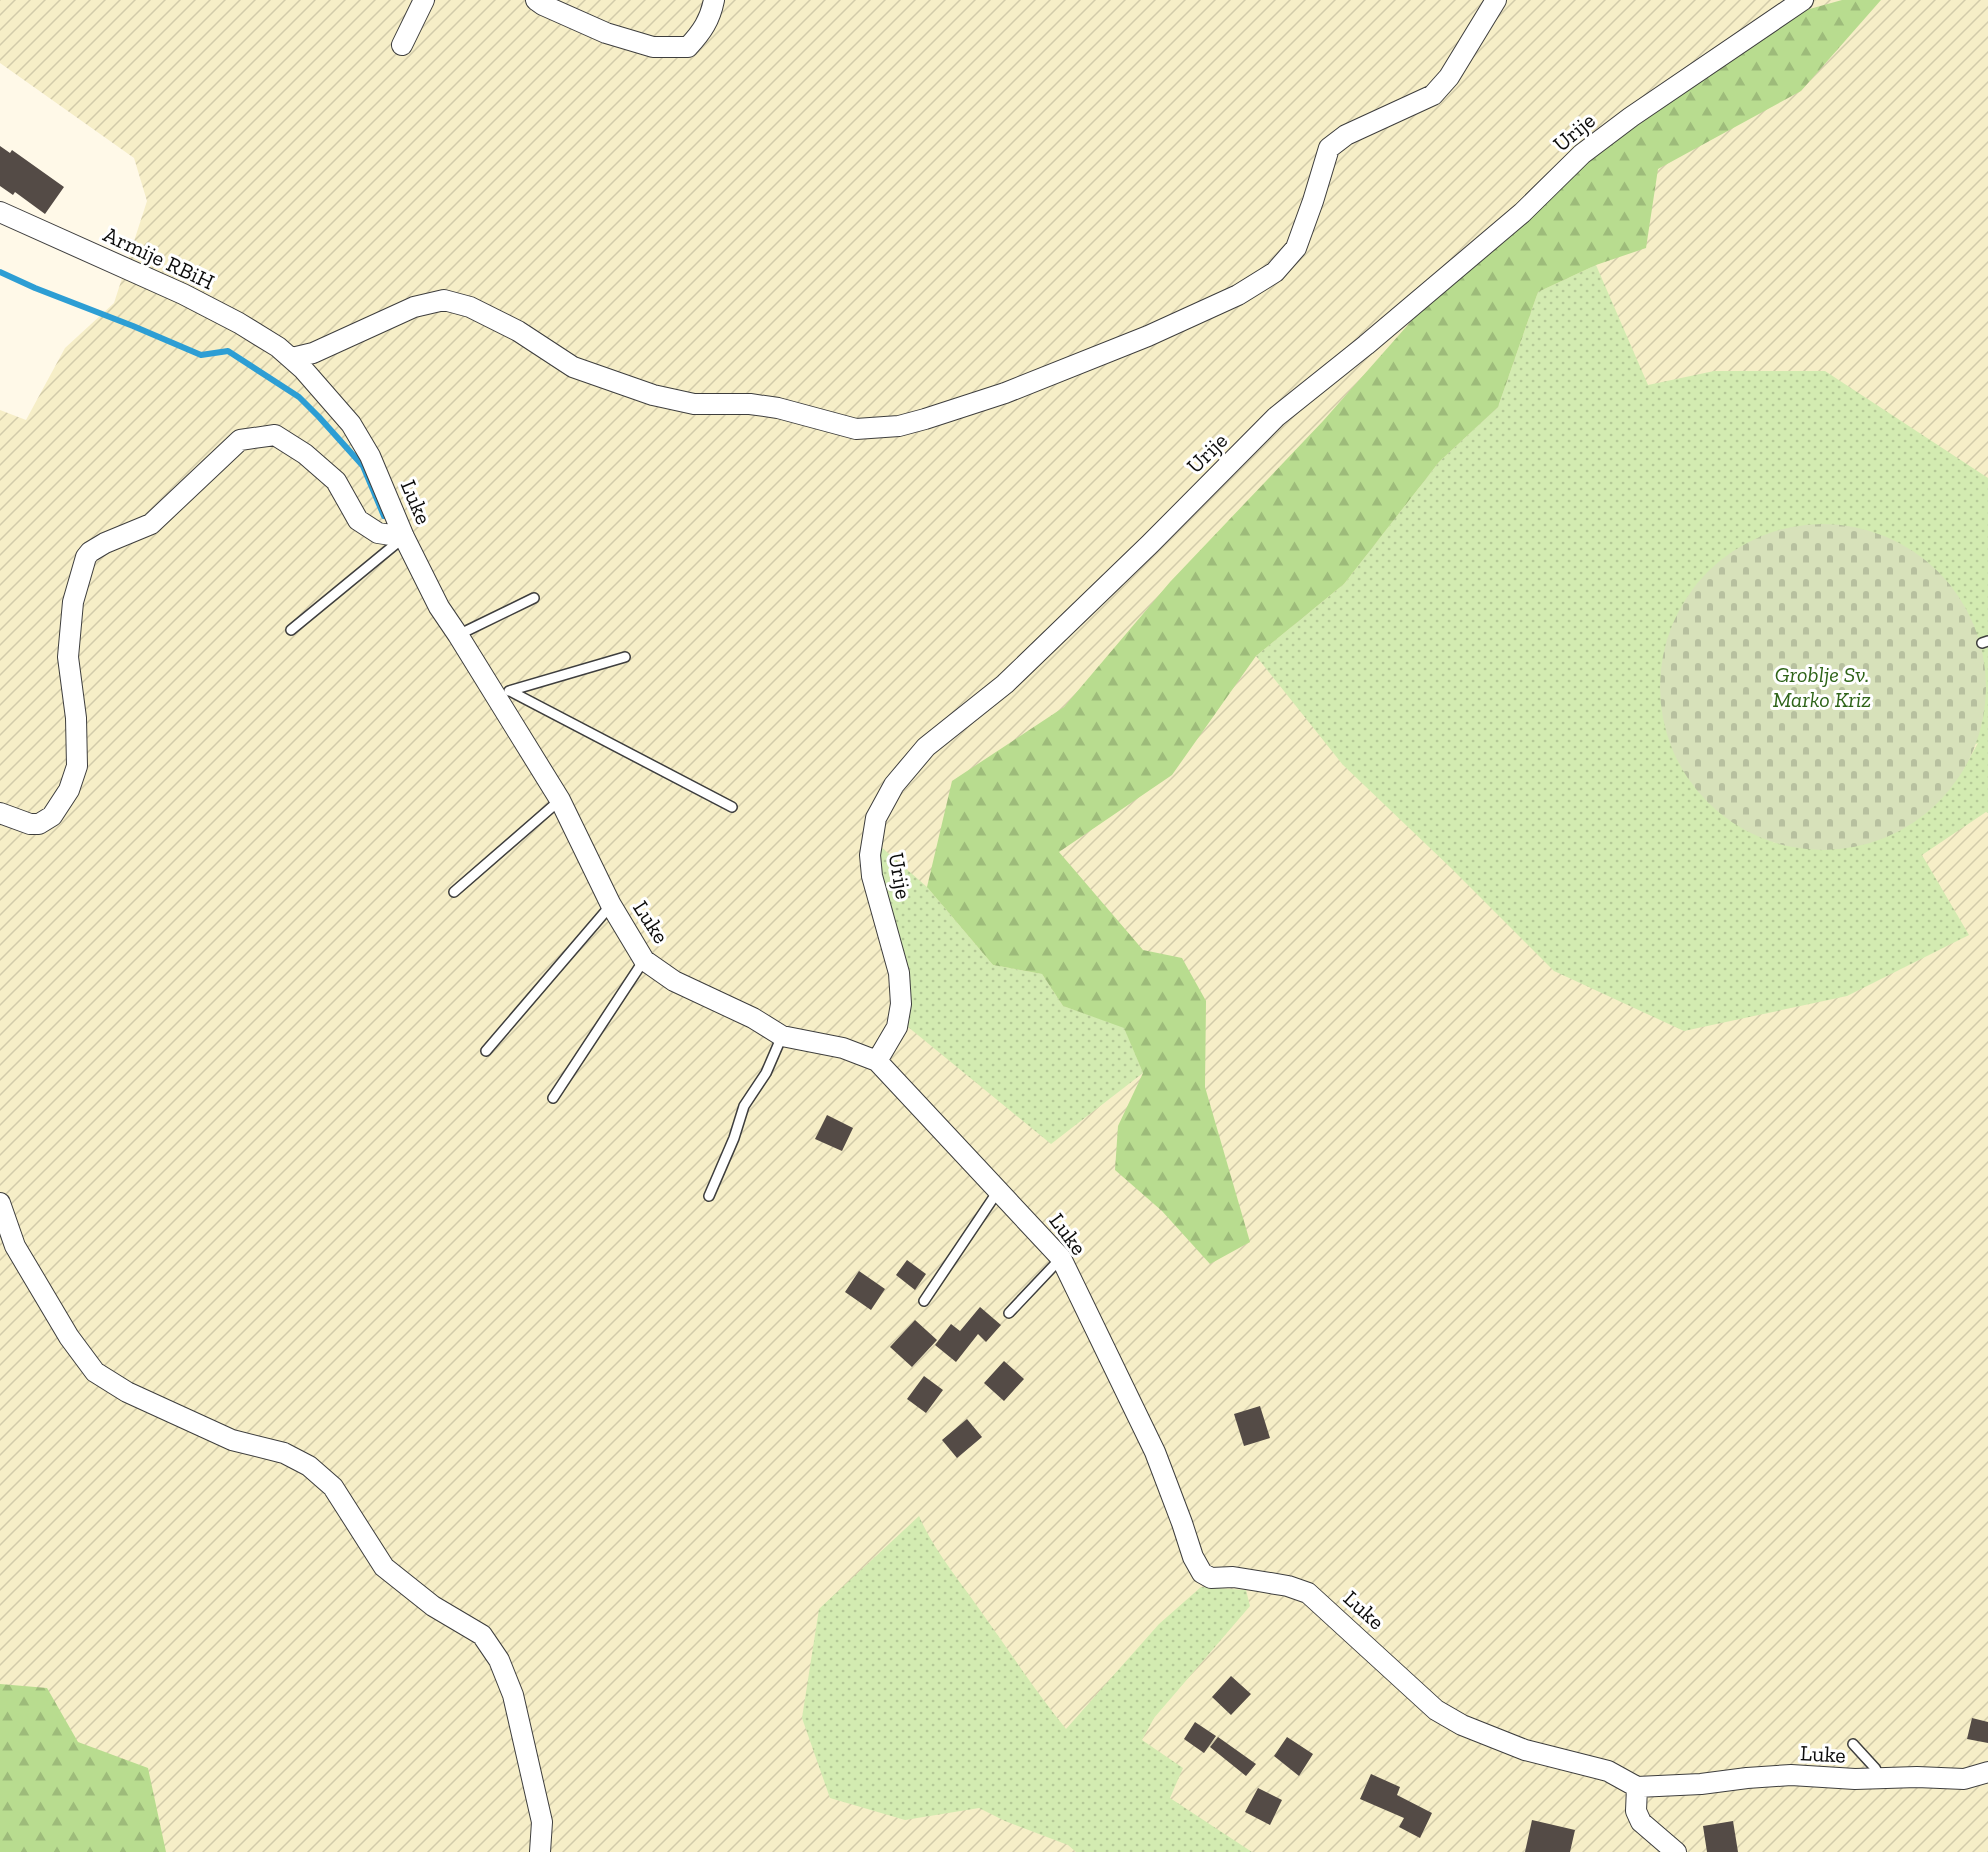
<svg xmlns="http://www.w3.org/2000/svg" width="1988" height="1852" viewBox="0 0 1988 1852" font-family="'Zilla Slab',serif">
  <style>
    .farmland { fill: url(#farmland-furrows) }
    .grass { fill: url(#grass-dots); fill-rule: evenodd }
    .forest { fill: url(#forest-firs) }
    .cemetery { fill: url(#cemetery-stones) }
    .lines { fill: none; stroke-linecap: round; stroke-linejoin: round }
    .stream { stroke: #2d9ed4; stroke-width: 6 }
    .building { fill: #544b46 }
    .lane-casing { stroke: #3e3e3e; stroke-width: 12 }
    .street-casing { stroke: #3e3e3e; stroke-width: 22 }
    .lane { stroke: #fff; stroke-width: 9 }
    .street { stroke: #fff; stroke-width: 20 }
    .labels { text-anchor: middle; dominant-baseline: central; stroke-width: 6; stroke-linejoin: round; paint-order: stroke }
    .street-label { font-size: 22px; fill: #0b0b0b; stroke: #fff }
    .park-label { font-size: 22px; font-style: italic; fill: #2e6419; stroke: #fff }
  </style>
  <defs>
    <pattern id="farmland-furrows" width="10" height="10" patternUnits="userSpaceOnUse" patternTransform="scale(1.5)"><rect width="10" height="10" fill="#f6eec7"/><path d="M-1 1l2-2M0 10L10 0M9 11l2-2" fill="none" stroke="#d2cbaa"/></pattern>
    <pattern id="grass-dots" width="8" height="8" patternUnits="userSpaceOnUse" patternTransform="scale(1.5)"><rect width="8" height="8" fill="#d3ebb1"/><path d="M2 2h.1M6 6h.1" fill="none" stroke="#b4c897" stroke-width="1.8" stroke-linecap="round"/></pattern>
    <pattern id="forest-firs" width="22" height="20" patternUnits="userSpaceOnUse" patternTransform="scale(1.5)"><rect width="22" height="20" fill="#b8dc8f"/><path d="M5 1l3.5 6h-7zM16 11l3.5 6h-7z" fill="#9dbb7a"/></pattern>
    <pattern id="cemetery-stones" width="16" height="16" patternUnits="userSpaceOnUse" patternTransform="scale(1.5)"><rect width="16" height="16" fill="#d7e1ba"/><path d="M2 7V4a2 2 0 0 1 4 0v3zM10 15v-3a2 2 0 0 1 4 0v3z" fill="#b7c09f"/></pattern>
  </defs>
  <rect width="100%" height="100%" fill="#fff9e8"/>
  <!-- farmland -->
  <path class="farmland" d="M0,0H1988V1852H0V410L26,420L65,348L114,303L147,201L134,158L0,63Z"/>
  <!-- grass -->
  <path class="grass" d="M1596,265L1648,385L1714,371H1825L1988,478V813L1986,812L1922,855L1969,935L1847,996L1684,1031L1554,971L1451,868L1343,765L1256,656L1344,584L1439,462L1498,407L1538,292ZM1978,743L1963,770L1771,844Z
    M872,839L927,887L993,965L1042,974L1063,1006L1124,1027L1143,1073L1051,1144L902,1022Z
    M919,1516C934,1551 960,1581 982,1613C1010,1652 1036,1692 1066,1729L1159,1624L1201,1587L1246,1590L1250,1606L1154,1718L1142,1740L1183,1768L1170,1798L1252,1852H1076L1068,1845L1005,1821L979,1808L905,1820L830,1798L802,1718L819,1609Z"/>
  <!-- forest -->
  <path class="forest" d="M1842,0H1881L1801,91L1658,169L1646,248L1596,265L1538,292L1498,407L1439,462L1344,584L1256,656L1172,775L1059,852L1143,950L1182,958L1206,1001L1205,1087L1250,1242L1210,1264L1162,1211L1115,1170L1118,1126L1143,1073L1124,1028L1063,1006L1042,974L993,965L927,887L952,781L1064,707L1170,582L1323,421L1497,224L1681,95L1777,18Z
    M0,1684L47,1688L78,1742L148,1768L166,1852H0Z"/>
  <!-- cemetery -->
  <path class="cemetery" d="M1660 687a163 163 0 1 1 326 0a163 163 0 1 1-326 0Z"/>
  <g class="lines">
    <!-- stream -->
    <path class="stream" d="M0,272L35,288L133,326L201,355L228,351L299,397L319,417L363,466L384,516"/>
  </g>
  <!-- building -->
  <path class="building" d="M0,146L10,153L12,150L64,187L45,214L15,192L13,195L0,186Z
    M827,1115L853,1128L842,1151L815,1139Z
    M907,1260L926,1274L915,1290L896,1275Z
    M859,1271L885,1289L871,1310L845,1292Z
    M980,1307L1001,1325L986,1342L978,1334L956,1362L935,1345L951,1324L960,1331Z
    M915,1320L937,1340L912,1367L890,1347Z
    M1004,1361L1024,1379L1004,1401L984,1383Z
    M924,1376L943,1390L926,1413L907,1399Z
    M1260,1406L1270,1438L1244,1446L1234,1414Z
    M967,1419L982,1437L957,1458L942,1440Z
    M1231,1676L1251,1694L1231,1715L1212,1697Z
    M1972,1718L1988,1722V1743L1967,1739Z
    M1195,1722L1216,1736L1204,1753L1184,1739Z
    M1218,1737L1256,1764L1246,1776L1210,1747Z
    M1287,1737L1313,1754L1299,1776L1274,1756Z
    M1371,1774L1400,1787L1397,1795L1432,1813L1420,1838L1399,1827L1404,1818L1360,1799Z
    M1258,1788L1282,1800L1270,1825L1245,1812Z
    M1532,1820L1575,1830L1570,1852H1525Z
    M1733,1821L1738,1852H1707L1703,1826Z"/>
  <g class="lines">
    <defs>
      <path id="lane" d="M291,630L403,538
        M458,635L534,598
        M1982,643L1988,641
        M509,691L625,657
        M510,691L732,807
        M454,892L560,800
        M486,1051L611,905
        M553,1098L644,960
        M709,1196L734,1138L744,1106L766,1073L782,1036
        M924,1301L998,1191
        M1009,1313L1061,1258
        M1853,1744L1875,1768L1880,1777"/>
      <path id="street" d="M536,0L543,5L606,33L653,47H688C702,32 710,20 714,0
        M402,45L424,0
        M0,212L183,294L239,323L278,347L303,369L351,424L370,456L404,537L439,607L458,635L560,800L611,905L644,960L674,981L753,1018L782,1036L843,1048L877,1061L1061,1258L1155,1452L1182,1523L1193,1557L1202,1573L1211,1578L1233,1577L1258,1581L1288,1586L1308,1593L1436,1710L1462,1725L1525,1750L1608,1771L1637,1787L1701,1784L1747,1778L1791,1775L1855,1779L1917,1777L1964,1779L1988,1772
        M292,358L313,353L414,307L444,300L470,307L518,331L573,367L653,395L694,404H750L778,408L856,429L899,426L925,419L1005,393L1148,336L1238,295L1275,272L1296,248L1313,201L1329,148L1346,135L1433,95L1449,77L1496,0
        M0,813L30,824H39L52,816L69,790L77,766L76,718L68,657L73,602L86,557L90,552L105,543L151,524L240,440L275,435L305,454L336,481L358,520L378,533L404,537
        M877,1061L897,1027L901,1004L899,973L872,876L870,855L876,818L894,785L926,747L1005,684L1150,544L1276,417L1366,345L1522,213L1582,154L1631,117L1803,0
        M0,1203L15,1246L69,1337L95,1372L127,1392L232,1440L284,1453L309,1466L333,1487L384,1567L433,1606L482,1635L499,1660L513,1695L542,1822L540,1852
        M1637,1787L1636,1811L1641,1822L1676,1852"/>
    </defs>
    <!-- lane casing -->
    <use href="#lane" class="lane-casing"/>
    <!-- street casing -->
    <use href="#street" class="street-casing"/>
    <!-- lane -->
    <use href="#lane" class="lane"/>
    <!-- street -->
    <use href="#street" class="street"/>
  </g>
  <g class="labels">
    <!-- street labels -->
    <g class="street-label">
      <text transform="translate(1574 132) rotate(-40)">Urije</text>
      <text transform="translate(159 258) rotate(25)">Armije RBiH</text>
      <text transform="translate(1207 453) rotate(-45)">Urije</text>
      <text transform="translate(416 502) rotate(67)">Luke</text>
      <text transform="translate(900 876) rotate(80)">Urije</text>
      <text transform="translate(651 922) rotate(57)">Luke</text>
      <text transform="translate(1068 1234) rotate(53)">Luke</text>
      <text transform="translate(1364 1610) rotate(42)">Luke</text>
      <text transform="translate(1823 1754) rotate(3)">Luke</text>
    </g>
    <!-- park labels -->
    <g class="park-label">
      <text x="1822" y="674">Groblje Sv.<tspan x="1822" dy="25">Marko Kriz</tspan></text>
    </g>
  </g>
</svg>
